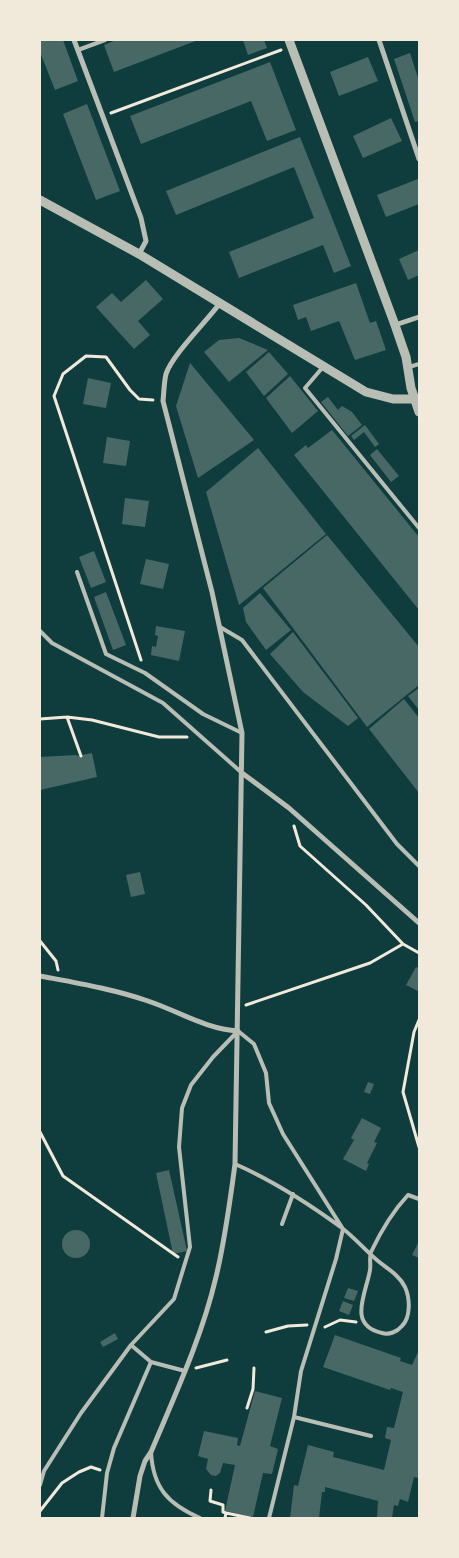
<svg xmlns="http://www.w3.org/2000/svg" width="459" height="1558" viewBox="0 0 459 1558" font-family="'Open Sans',sans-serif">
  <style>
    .building { fill: #486865 }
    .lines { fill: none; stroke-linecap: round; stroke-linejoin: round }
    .path { stroke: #f1e9da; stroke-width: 3 }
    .service { stroke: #b8beb3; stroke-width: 4 }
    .minor { stroke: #b8beb3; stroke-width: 5 }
    .tertiary { stroke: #b8beb3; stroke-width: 9 }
  </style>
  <rect width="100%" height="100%" fill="#0f3d3e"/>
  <!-- building -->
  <path class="building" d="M40,40H63L78,81L55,90L40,52Z
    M116,40H198L114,72L104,45Z
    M243,40H264L267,48L248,55Z
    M410,53L419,81V121L415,122L394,59Z
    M368,57L378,81L339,96L330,72Z
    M270,62L296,130L267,141L251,101L141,144L130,116Z
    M87,104L120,191L96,200L63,114Z
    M391,118L402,141L363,158L353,136Z
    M300,137L351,266L334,273L323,245L239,278L229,252L314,218L294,167L176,215L166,191Z
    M418,179L419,204L386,217L377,195Z
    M419,250V275L408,280L399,259Z
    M146,280L163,299L138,321L150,335L134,349L96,307L112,293L121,302Z
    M356,283L370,323L376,321L386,350L355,360L339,321L311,331L306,317L298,320L293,305Z
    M239,338L268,350L229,382L204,352L219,340Z
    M269,352L288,374L264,396L246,372Z
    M190,363L254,440L198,478L176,406Z
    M290,376L318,411L292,433L266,398Z
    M88,378L111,383L106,408L83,404Z
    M328,397L338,410L342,406L352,412L362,425L348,436L321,402Z
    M365,425L379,444L375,447L364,432L354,440L351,436Z
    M332,430L419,537V610L294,455L306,445L308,448Z
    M107,437L130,441L126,466L103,463Z
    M258,448L326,534L239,605L206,492Z
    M377,449L399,476L391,482L370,455Z
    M125,498L149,501L145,527L122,524Z
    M327,535L419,647V685L367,727L263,588Z
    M94,551L106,582L91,588L79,557Z
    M146,559L169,564L163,589L140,584Z
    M106,592L126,645L113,650L94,597Z
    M260,593L291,630L266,650L246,622L243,608Z
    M156,626L185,631L179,661L151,655L152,646L156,647L158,636L155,635Z
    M293,632L358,718L348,726L303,692L270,654Z
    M419,688V710L408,696Z
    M404,699L419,718V793L369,729Z
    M92,753L97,777L40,790V757L76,755L77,756Z
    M140,872L145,894L131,897L126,875Z
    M416,967L419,968L418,991L406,985Z
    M368,1082L374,1084L370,1094L364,1092Z
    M362,1118L381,1128L374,1142L377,1143L367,1163L369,1164L366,1171L343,1159L354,1140L351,1138Z
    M169,1170L187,1251L173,1254L156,1173Z
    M62 1244a14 14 0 1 1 28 0a14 14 0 1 1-28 0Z
    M419,1241V1258L412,1255Z
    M348,1288L358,1291L354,1301L344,1298Z
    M343,1301L353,1305L349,1315L339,1311Z
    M115,1333L118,1339L103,1347L100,1342Z
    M335,1335L401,1358L400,1361L412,1365L419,1350V1478L414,1477L408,1502L400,1499L398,1506L394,1505L392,1518H377L378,1501L325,1487V1492H322L319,1518H290L294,1485L298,1486L308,1445L334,1452L333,1457L384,1470L391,1440L385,1438L387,1427L394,1428L403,1392L391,1388L390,1390L323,1367Z
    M255,1391L282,1398L270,1446L278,1449L272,1474L263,1473L253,1517L225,1511L235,1465L223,1463L220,1473L216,1476L211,1475L206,1469L208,1459L198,1456L204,1431L238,1438L237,1445L240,1446Z"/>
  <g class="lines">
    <!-- path -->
    <path class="path" d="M111,113L281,50
      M141,660L54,396L63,374L86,356L106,357L130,390L139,399L153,400
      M67,717L81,756
      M40,719L67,717L92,720L159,737H187
      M294,826L300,846L366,905L403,944L419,953
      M40,941L56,961L58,970
      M246,1005L370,963L403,944
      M419,1020L414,1032L403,1092L419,1147
      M40,1132L63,1176L178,1257
      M325,1327L340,1320L356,1322
      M266,1332L288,1326L307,1325
      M196,1368L227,1360
      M247,1408L253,1389L254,1368
      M211,1490L210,1501L223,1505V1512L226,1513L225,1518
      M40,1511L62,1483L79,1472L91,1467L100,1470
      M226,1513L250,1518"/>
    <!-- service -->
    <path class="service" d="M78,50L105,40
      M323,367L305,388L419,528
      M409,367L419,364
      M77,572L106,654L145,673L203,714L242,733
      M220,627L242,640L397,844L419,866
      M40,631L52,643L163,703L241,772
      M235,1164C274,1181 308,1203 342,1228C355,1238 366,1251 378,1261C388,1269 399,1275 405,1287C410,1298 411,1317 402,1326C397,1332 389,1335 382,1333C347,1325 366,1294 370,1270C371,1264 369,1257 371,1252C380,1233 394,1210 408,1195L419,1199
      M282,1224L293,1194
      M151,1362L185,1371
      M294,1417L371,1436
      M151,1452C153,1488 168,1504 200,1518
      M40,1485L44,1471L81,1413L131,1345L174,1299L190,1247L179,1147L182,1108L191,1085L213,1057L238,1031L254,1044L266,1073L269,1103L283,1134L343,1229L336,1259L301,1371L294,1417L269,1518
      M102,1518L107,1473L114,1448L151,1362L131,1345"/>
    <!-- minor -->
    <path class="minor" d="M74,40L141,218L146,241L139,254
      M379,40L419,159
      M395,325L419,317
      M242,773L289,808L419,923
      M40,976C77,983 113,989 148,1001C178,1011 206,1029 238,1031
      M133,1518L140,1476L145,1461L151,1452C175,1395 202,1337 216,1277C225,1240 230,1202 235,1164L242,733L212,592L163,401C164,392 164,382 166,374C172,355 207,321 220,303"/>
    <!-- tertiary -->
    <path class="tertiary" d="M289,40L395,325L406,357L411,388L419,412
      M40,200L139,254L366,392L393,399H414"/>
  </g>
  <!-- border -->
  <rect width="459" height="1558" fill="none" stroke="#f1e9da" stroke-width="82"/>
</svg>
